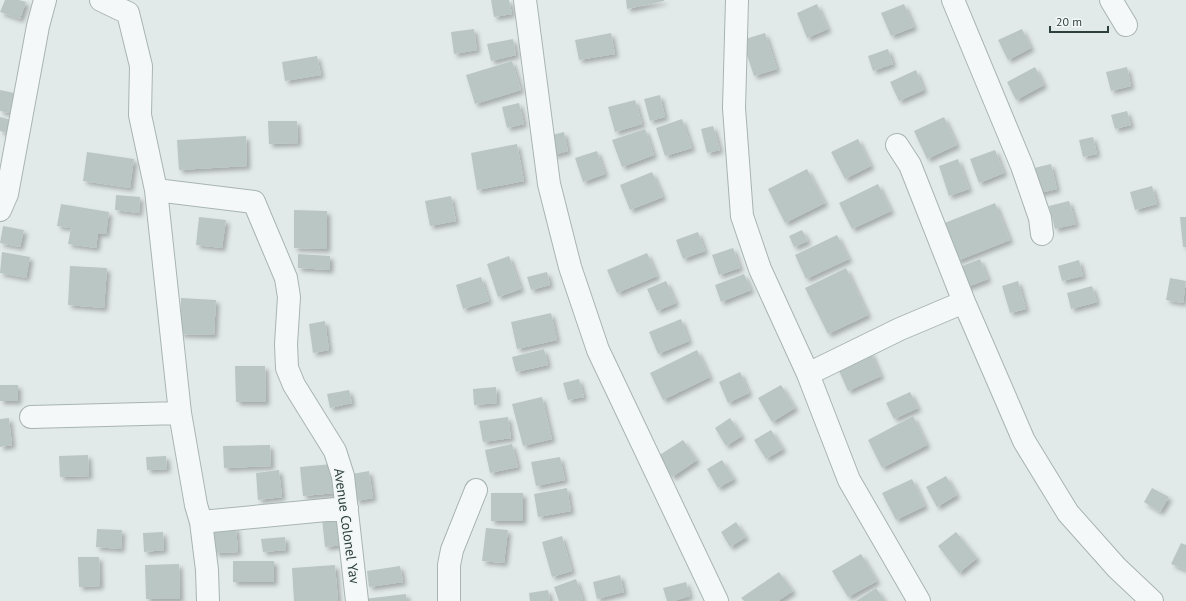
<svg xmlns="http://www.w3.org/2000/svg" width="1186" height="601" viewBox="0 0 1186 601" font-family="'PT Sans',sans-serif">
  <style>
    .building { fill: #bac6c4; filter: url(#shadow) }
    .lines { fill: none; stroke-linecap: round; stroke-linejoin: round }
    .minor-casing { stroke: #a8b4b2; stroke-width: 24 }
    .minor { stroke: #f5f8f8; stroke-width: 22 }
    .labels { text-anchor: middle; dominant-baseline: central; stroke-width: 4; stroke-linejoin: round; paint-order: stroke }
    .street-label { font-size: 14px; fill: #2c403e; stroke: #f2f7f6 }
  </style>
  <defs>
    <filter id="shadow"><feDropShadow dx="3.5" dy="3.5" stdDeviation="2" flood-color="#0004"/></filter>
  </defs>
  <rect width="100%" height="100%" fill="#e2eae9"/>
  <!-- building -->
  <path class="building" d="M5,0H19L26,2L20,19L0,12Z
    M491,0H509L512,14L494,17Z
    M626,0H664V1L627,9Z
    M817,4L828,29L807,38L797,13Z
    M904,4L914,27L891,36L881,13Z
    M474,29L477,50L454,54L451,32Z
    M1022,29L1031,48L1008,60L998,40Z
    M611,33L615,54L579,60L575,40Z
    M765,33L777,69L754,76L742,40Z
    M513,39L516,55L491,61L487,44Z
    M888,49L893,64L873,71L868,56Z
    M317,56L321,75L285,81L282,62Z
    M512,61L521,90L475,104L466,75Z
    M1035,67L1044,85L1016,100L1007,82Z
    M1127,67L1131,86L1111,91L1106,72Z
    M916,70L924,90L899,101L890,82Z
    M0,90L14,93L10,113L0,111Z
    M660,95L665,117L650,121L644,99Z
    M635,100L642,124L615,132L608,107Z
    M519,103L524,124L507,128L502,107Z
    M1127,111L1131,125L1115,129L1111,115Z
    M0,117L11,120L8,133L0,131Z
    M944,117L957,145L927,159L914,131Z
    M682,119L692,148L665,156L656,128Z
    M268,121H297L298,143L269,144Z
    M713,126L720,150L707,153L701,129Z
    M645,129L654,155L622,167L612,140Z
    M564,132L568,151L553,155L548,136Z
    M246,136L247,166L179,170L177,140Z
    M1093,137L1097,154L1083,157L1079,140Z
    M858,139L871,166L845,179L831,152Z
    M517,144L524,181L477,190L471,153Z
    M995,150L1004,173L979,183L970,159Z
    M597,151L605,174L583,182L575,158Z
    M87,152L134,159L130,188L83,181Z
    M958,159L969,189L949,196L939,166Z
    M1051,164L1057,189L1036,194L1030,169Z
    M807,169L825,203L785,223L768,189Z
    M652,172L663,197L630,210L620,185Z
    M878,184L891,211L852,229L839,203Z
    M1152,186L1157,204L1135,210L1130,192Z
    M116,195L140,197L139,213L115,210Z
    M451,196L456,221L430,226L425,201Z
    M1069,201L1076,224L1055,229L1049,206Z
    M995,203L1010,240L957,261L942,224Z
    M61,204L109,212L106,234L98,233L96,248L68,244L71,228L57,226Z
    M294,210L327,211V249L294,248Z
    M199,217L226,220L222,248L196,245Z
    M1180,217H1186V247H1183Z
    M3,226L24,230L20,247L0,243Z
    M802,230L808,241L794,247L789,236Z
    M698,232L705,251L683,259L676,240Z
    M837,235L849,259L806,279L795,255Z
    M733,248L740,268L719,275L712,255Z
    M2,252L30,257L26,278L0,273Z
    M647,253L657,276L617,293L607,270Z
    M298,254L330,256V270L298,268Z
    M509,256L521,289L498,297L487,264Z
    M980,259L988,279L965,288L957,268Z
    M1079,260L1083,276L1062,281L1058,266Z
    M70,266L107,268L104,308L68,305Z
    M846,268L868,315L828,334L805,288Z
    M547,272L550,285L531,290L527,277Z
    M744,274L751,290L721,302L715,285Z
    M481,277L489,301L463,309L456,285Z
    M1170,278L1186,281L1183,303L1166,300Z
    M666,281L676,303L657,311L647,289Z
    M1018,281L1026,309L1010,313L1002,286Z
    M1092,286L1097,302L1071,309L1067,293Z
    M181,298L216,300L214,335L180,334Z
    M551,313L557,340L517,349L511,322Z
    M681,319L689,341L658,354L649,332Z
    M325,321L329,350L313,353L309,324Z
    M544,349L548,365L516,372L512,357Z
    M697,350L710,377L663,400L650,373Z
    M870,351L881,376L848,391L837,366Z
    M235,366H265L266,402H236Z
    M740,372L749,393L728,403L719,382Z
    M579,379L584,397L568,400L563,383Z
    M0,385H18V401H0Z
    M781,385L795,408L772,422L758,398Z
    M496,387L497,403L474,405L473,389Z
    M349,390L352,403L330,408L327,394Z
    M910,392L918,408L894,419L886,403Z
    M542,397L552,439L523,446L512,404Z
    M913,416L927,445L882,468L868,440Z
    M508,417L511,438L483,442L479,421Z
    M9,418L12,445L0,447V419Z
    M730,418L742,436L726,446L715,428Z
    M771,430L783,449L766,459L754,440Z
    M683,440L697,460L672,477L658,456Z
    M512,444L518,467L490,473L485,450Z
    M270,445L271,466L224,468L223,446Z
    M88,455L89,476L60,477L59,456Z
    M166,456L167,469L147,470L146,457Z
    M560,457L565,480L536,486L531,462Z
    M722,460L734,479L718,488L707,469Z
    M332,464L335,493L303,496L300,467Z
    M279,470L282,497L258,500L256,473Z
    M369,471L373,498L356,501L352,474Z
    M946,476L957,495L937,507L926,487Z
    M912,479L925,506L896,520L882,493Z
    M567,488L571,511L538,517L534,494Z
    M1152,488L1169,497L1160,512L1144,502Z
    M491,493H523V521H491Z
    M341,516L343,545L325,547L322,518Z
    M736,522L746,537L730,547L721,532Z
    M236,527L238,552L215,553L212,529Z
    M486,528L508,530L504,563L482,561Z
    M97,529L122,530L121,549L96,547Z
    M163,532L164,550L144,552L143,533Z
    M956,532L977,558L959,573L938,546Z
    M562,536L572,571L552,577L542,542Z
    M285,537L286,550L263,552L261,539Z
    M1181,543L1186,545V570L1171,564Z
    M861,554L877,581L848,597L832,571Z
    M78,557H99L100,586L79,587Z
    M233,561H274V582H233Z
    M179,564L180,599H146L145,565Z
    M335,565L338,601H294L292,568Z
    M400,566L403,582L369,587L367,571Z
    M779,572L793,591L778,601H744L741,598Z
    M620,575L624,592L597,599L593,582Z
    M576,579L583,600L559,601L554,587Z
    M686,582L690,596L674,601H667L663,588Z
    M876,588L885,601H856Z
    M548,590L550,601H530L529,593Z
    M406,594L407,601H364V599Z"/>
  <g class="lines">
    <defs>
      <path id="minor" d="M101,0L128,13L141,66L140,115L156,190L180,413L196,505L201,522L207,570L208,601
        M525,0L549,184L570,267L598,350L717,601
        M737,0L734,108L742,216L760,269L808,374L849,480L919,601
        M953,0L1022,166L1040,218L1042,234
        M1111,0L1126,25
        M897,145L910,165L964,302L1024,441L1068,513L1117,568L1152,601
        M156,190L254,202L286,278L289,297L286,344L287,368L294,385L335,451L343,476L357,601
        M0,210L7,194L38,26L45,0
        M808,374L900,329L964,302
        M31,417L180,413
        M201,522L347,508
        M449,601V565L452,550L476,490"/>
    </defs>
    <!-- minor casing -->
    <use href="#minor" class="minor-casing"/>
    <!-- minor -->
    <use href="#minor" class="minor"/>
  </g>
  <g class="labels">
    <!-- street labels -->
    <g class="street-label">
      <text transform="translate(347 526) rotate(82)">Avenue Colonel Yav</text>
    </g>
  </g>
  <!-- scale -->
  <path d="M1050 26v6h58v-6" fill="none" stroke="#2c403e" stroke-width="2"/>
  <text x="1056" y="26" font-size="12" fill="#2c403e" stroke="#f2f7f6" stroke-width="3" paint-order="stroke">20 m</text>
</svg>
